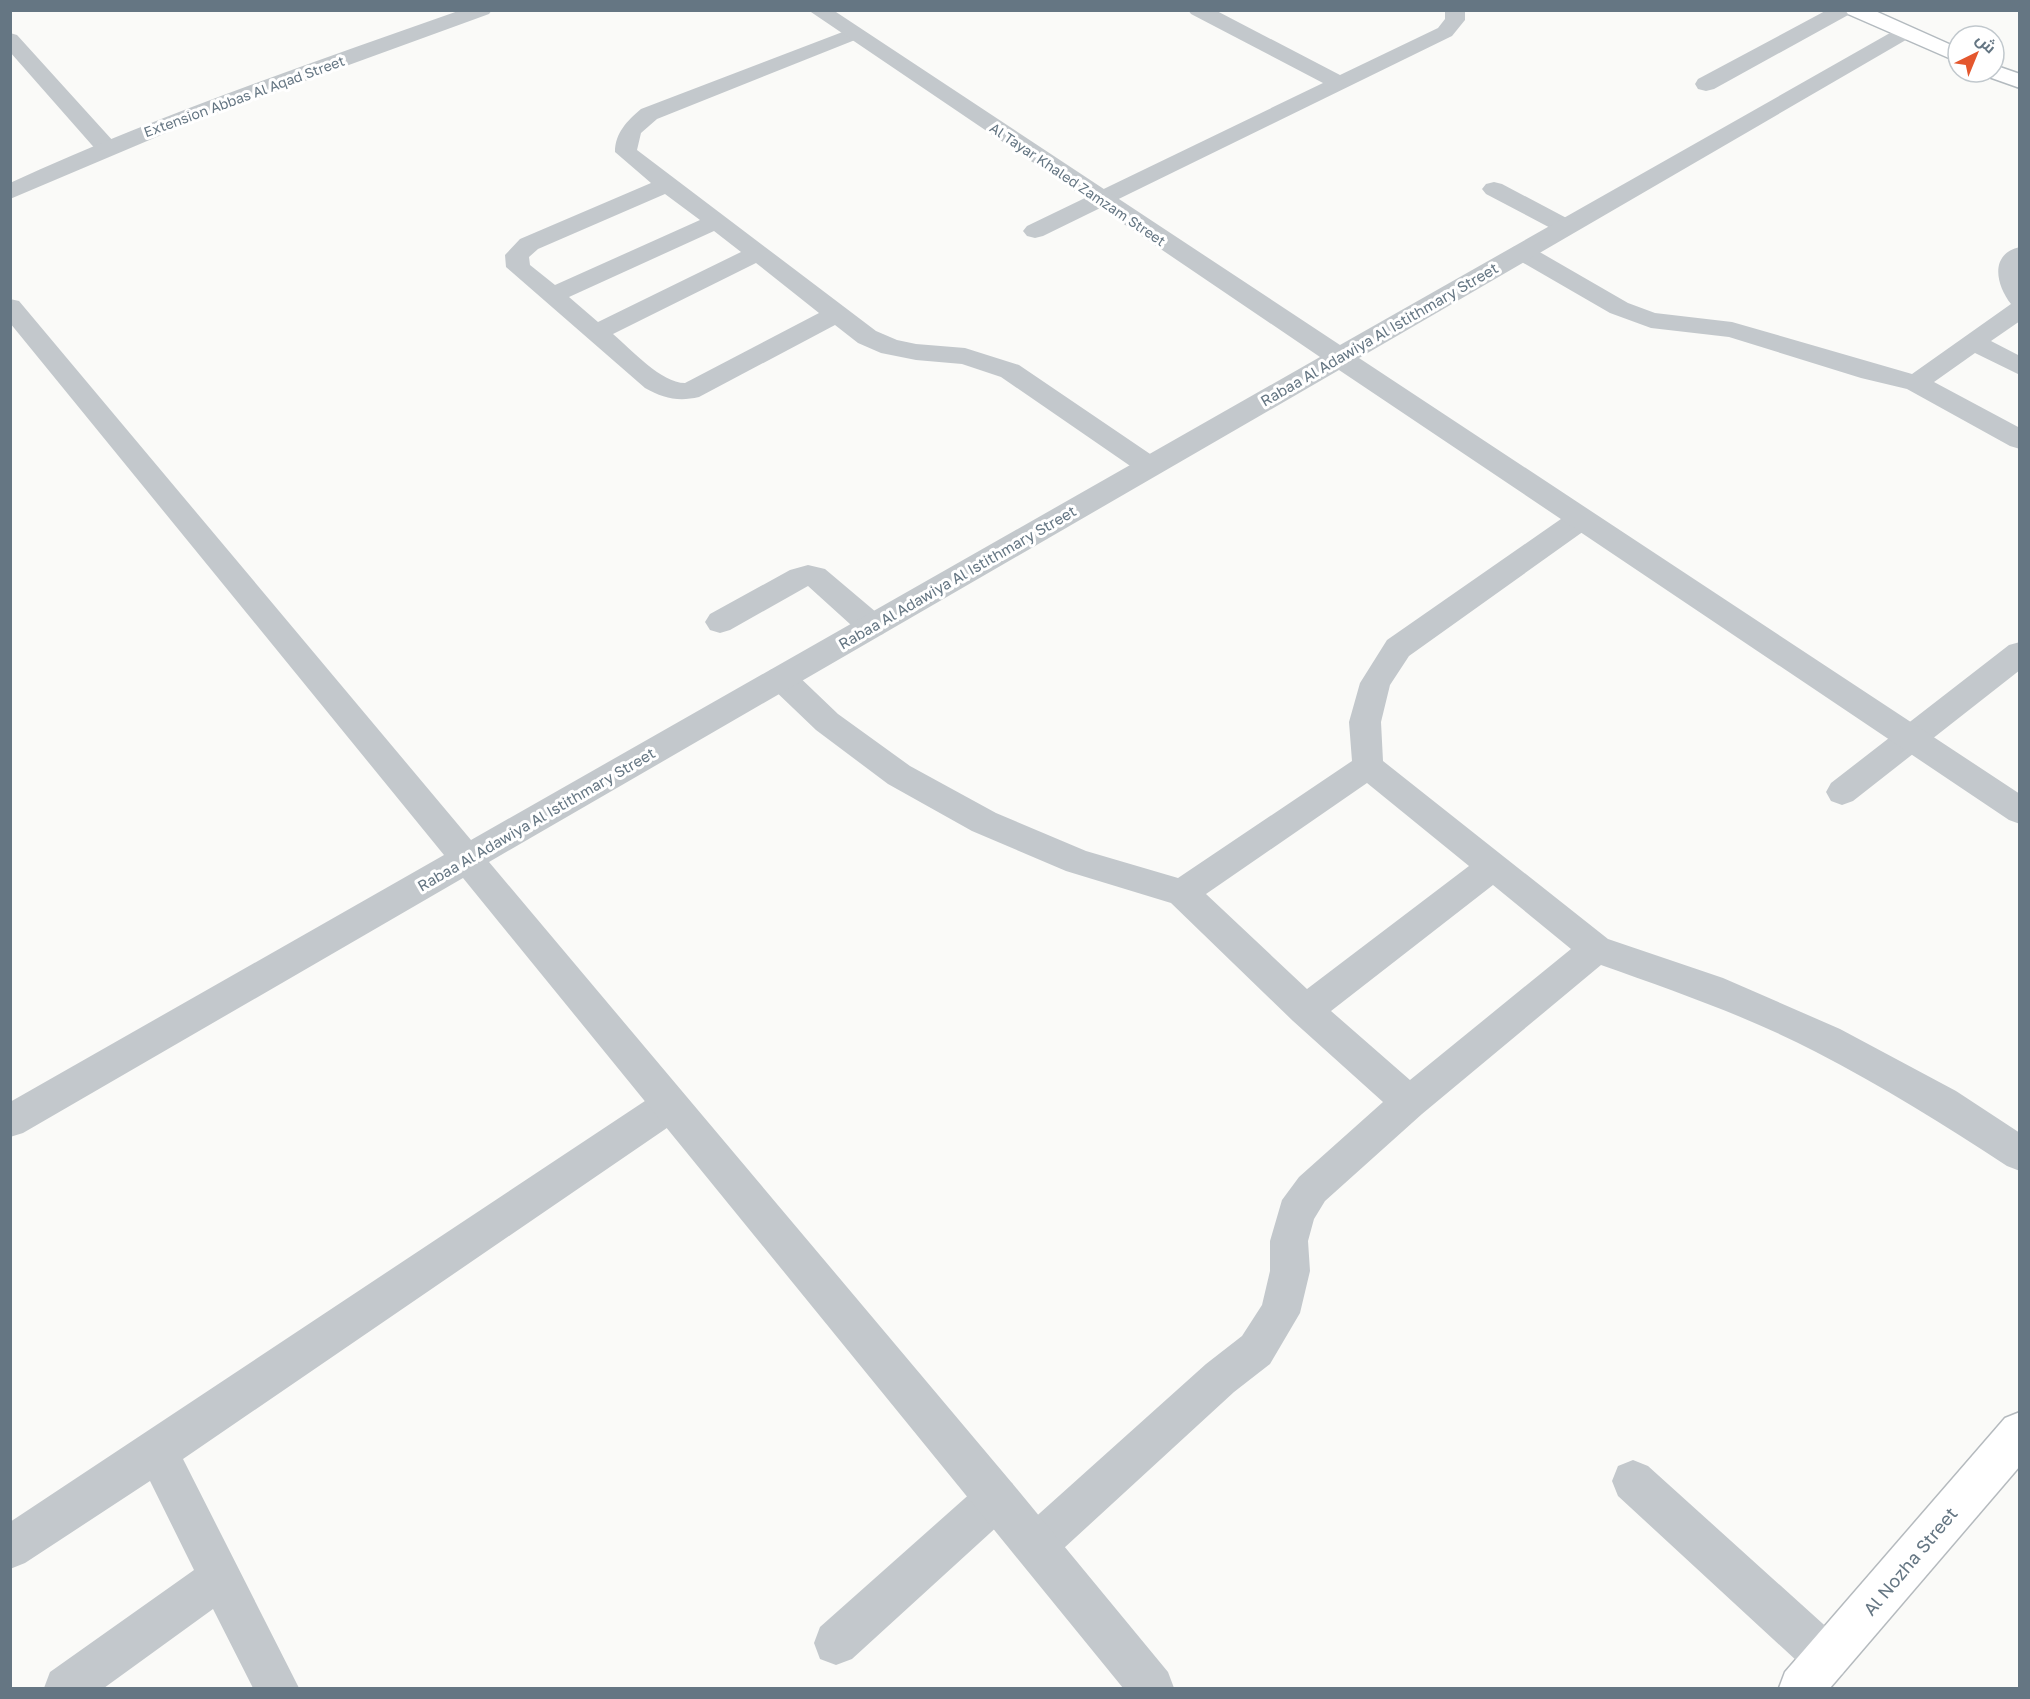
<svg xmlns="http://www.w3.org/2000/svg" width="2030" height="1699" viewBox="0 0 2030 1699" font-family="'Golos Text',Cairo,sans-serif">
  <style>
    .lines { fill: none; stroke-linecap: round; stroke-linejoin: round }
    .secondary-casing { stroke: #b3babf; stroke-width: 3 }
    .primary-casing { stroke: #b5babe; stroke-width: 3 }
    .lane { fill: #c3c8cc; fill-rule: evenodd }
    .street { fill: #c3c8cc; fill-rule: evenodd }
    .secondary { fill: #fff; fill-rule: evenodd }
    .primary { fill: #fff; fill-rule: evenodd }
    .labels { text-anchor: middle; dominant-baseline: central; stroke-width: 6; stroke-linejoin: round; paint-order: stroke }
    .far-street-label { font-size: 14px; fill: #657683; stroke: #fff }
    .street-label { font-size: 15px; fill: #657683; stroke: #fff }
    .near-street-label { font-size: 18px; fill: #657683; stroke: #fff }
  </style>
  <rect width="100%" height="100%" fill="#fafaf8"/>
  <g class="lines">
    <defs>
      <path id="secondary" d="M1845,10H1873L1958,48V62L1848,14Z
        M1994,65L2020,74V88L1986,76L1984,72H1994Z"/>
      <path id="primary" d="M2020,1412V1466L1830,1688H1779L1785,1672L2005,1418Z"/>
    </defs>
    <!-- secondary casing -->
    <use href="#secondary" class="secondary-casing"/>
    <!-- primary casing -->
    <use href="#primary" class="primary-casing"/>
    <!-- lane -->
    <path class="lane" d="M1188,10H1215L1340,75L1438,28L1445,19V10H1465V20L1452,36L1043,236L1035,238L1027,236L1023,231L1027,226L1323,83L1191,14Z
      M1827,10H1853L1850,14L1714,89L1706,91L1698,89L1695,84L1698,79Z
      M853,28L860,30L863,34L860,38L657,119L641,133L637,150L876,331L897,340L916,344L965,348L1019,365L1159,460L1163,466L1159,472L1149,475L1139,472L1001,377L962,364L916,360L881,353L858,343L835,325L699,397C678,402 663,398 645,388L506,267L505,255L520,239L651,183L615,152C615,133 627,121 641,109ZM665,194L700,220L555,285L530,265L529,257L538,249ZM714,231L741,252L598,322L569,297ZM756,263L819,313L685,383C661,383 632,350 613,334Z
      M10,33L17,35L114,142L117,147L114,152L106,154L98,152L10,52Z
      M1494,182L1502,184L1574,222L1578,227L1574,232L1566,234L1558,232L1486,194L1482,189L1486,184Z
      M1522,245L1531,247L1628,303L1655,313L1732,322L1912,374L2011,304C1996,285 1989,254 2020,247V321L1991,341L2020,356V375L1975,353L1934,382L2020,428V449L2010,446L1907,389L1861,378L1729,337L1651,328L1610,313L1513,257L1510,252L1513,247Z
      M1581,509L1591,512L1595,519L1591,526L1409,656L1390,685L1381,722L1383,761L1608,939L1723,978L1840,1029L1956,1091L2020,1133V1171L2007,1166C1945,1125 1882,1086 1816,1052C1747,1016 1674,991 1601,965L1422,1114L1325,1201L1314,1219L1308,1241L1310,1271L1300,1313L1270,1364L1234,1392L1051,1560L1036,1567L1021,1560L1014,1545L1021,1530L1206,1364L1242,1336L1262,1305L1270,1271V1241L1282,1200L1299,1177L1383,1102L1293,1021L1171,903L1066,871L972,831L888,784L816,730L770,686L766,678L770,670L781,667L792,670L838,714L910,766L996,813L1086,851L1178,878L1352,761L1349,722L1360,683L1387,640L1571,512ZM1367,783L1469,866L1307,989L1206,894ZM1493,885L1571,949L1410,1080L1331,1011Z
      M808,565L825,569L883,618L887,626L883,634L872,637L861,634L808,586L730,630L720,633L710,630L705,622L710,614L790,570Z
      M2020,642V670L1853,801L1842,805L1831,801L1826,792L1831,783L2009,645Z
      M670,1089L683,1093L688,1105L683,1117L183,1459L299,1688H253L213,1609L104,1688H44L50,1672L194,1570L150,1481L25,1563L10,1569V1522L657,1093Z
      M1633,1460L1648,1466L1843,1642L1849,1658L1843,1674L1827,1680L1811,1674L1618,1496L1612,1481L1618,1466Z
      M997,1477L1012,1483L1018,1498L1012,1513L852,1659L836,1665L820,1659L814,1643L820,1627L982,1483Z"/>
    <!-- street -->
    <path class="street" d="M461,10H492L489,14L192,122L10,199V183C157,115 309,64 461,10Z
      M808,10H833L1340,345L1897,29L1904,27L1911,29L1914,33L1911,37L1359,358L2020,794V824L2009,820L1339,370L489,862L1012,1483L1168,1672L1174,1688H1123L463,878L23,1133L10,1137V1102L444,855L10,323V299L19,301L471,840L1320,357Z"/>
    <!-- secondary -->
    <use href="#secondary" class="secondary"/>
    <!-- primary -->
    <use href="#primary" class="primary"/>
  </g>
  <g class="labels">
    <!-- far-street labels -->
    <g class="far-street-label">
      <text transform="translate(244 96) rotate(-20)">Extension Abbas Al Aqad Street</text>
      <text transform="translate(1078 184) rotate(34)">Al Tayar Khaled Zamzam Street</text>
    </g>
    <!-- street labels -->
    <g class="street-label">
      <text transform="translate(1379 334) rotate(-30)">Rabaa Al Adawiya Al Istithmary Street</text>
      <text transform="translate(957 577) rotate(-30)">Rabaa Al Adawiya Al Istithmary Street</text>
      <text transform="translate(536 819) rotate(-30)">Rabaa Al Adawiya Al Istithmary Street</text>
    </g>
    <!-- near-street labels -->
    <g class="near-street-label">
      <text transform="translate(1910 1561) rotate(-50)">Al Nozha Street</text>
    </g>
  </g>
  <!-- border -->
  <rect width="2030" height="1699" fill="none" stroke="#657683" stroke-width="24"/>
  <!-- north arrow -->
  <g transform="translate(1976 54) rotate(43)"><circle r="28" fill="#ffffff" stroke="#c1c8cd" stroke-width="1.5"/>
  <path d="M0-4.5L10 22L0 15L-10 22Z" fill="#e4572e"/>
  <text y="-9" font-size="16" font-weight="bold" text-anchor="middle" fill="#657683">ش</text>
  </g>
</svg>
